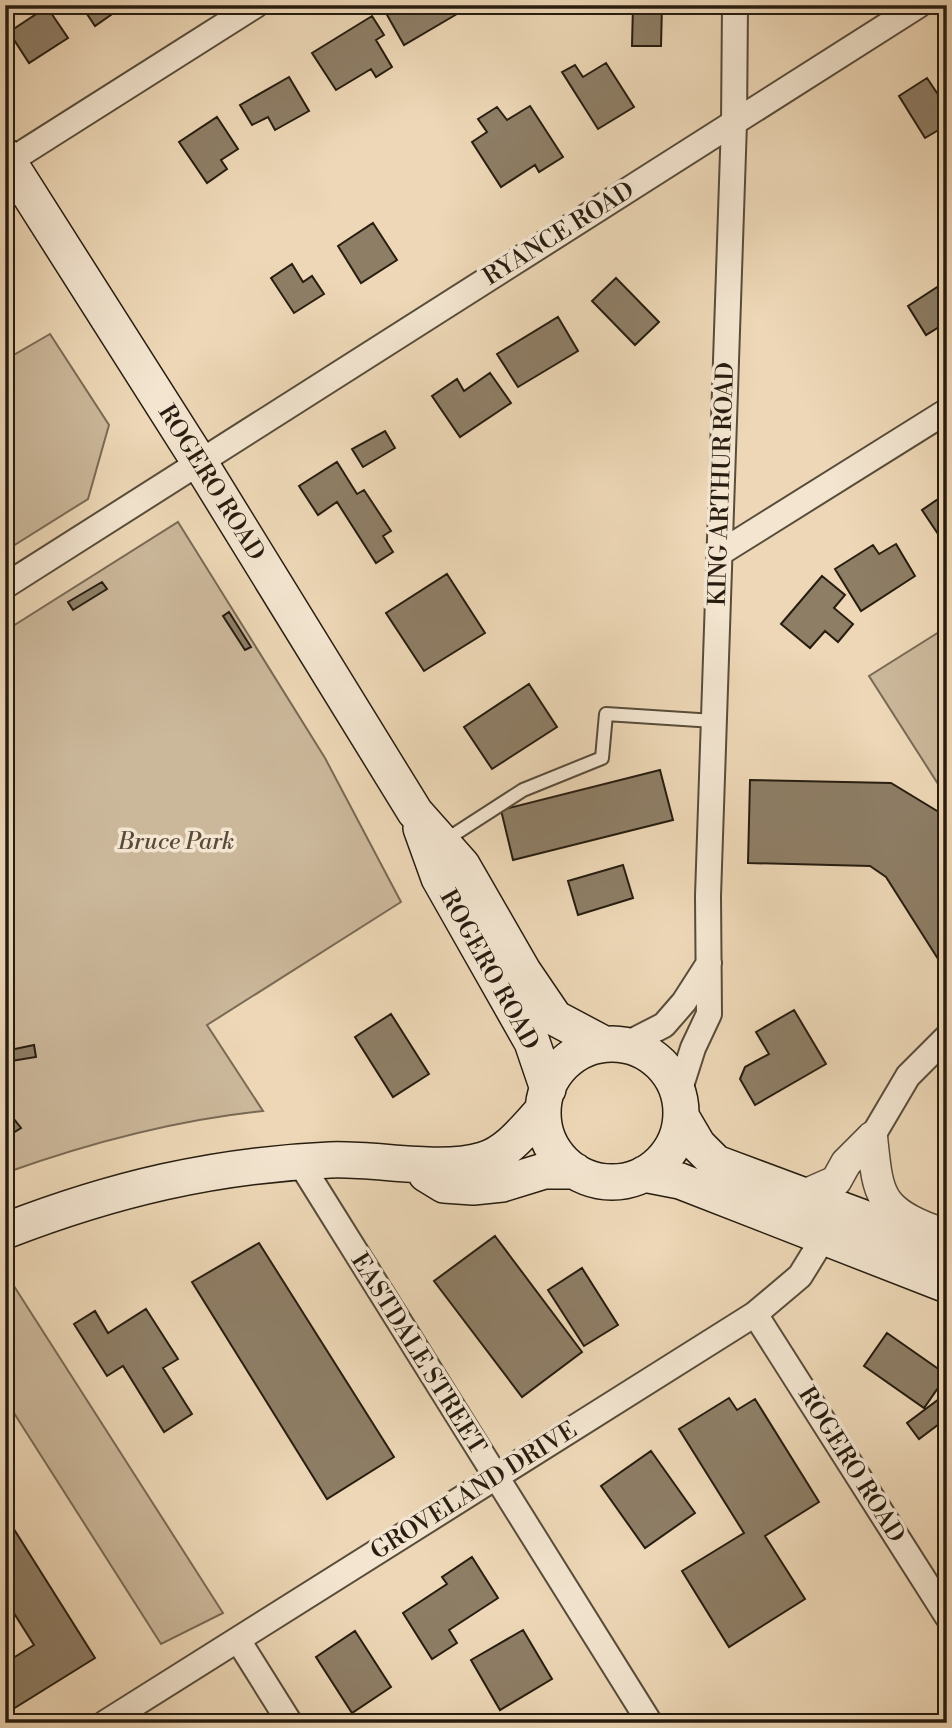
<svg xmlns="http://www.w3.org/2000/svg" width="952" height="1728" viewBox="0 0 952 1728" font-family="'Libre Bodoni',serif">
  <style>
    .green { fill: #cbb79a; stroke: #796a55; stroke-width: 2 }
    .building { fill: #8e7e66; stroke: #271d10; stroke-width: 2 }
    .lines { fill: none; stroke-linecap: round; stroke-linejoin: round }
    .service-casing { stroke: #584c3a; stroke-width: 16 }
    .minor-casing { stroke: #584c3a; stroke-width: 28 }
    .tertiary-casing { stroke: #584c3a; stroke-width: 33 }
    .secondary-casing { stroke: #271d10; stroke-width: 38 }
    .service { stroke: #f3e5d0; stroke-width: 12 }
    .minor { stroke: #f3e5d0; stroke-width: 24 }
    .tertiary { stroke: #f3e5d0; stroke-width: 30 }
    .secondary { stroke: #f3e5d0; stroke-width: 35 }
    .labels { text-anchor: middle; dominant-baseline: central; stroke-width: 7; stroke-linejoin: round; paint-order: stroke }
    .street-label { font-size: 24px; fill: #271d10; stroke: #f3e5d0 }
    .park-label { font-size: 24px; font-style: italic; fill: #584b39; stroke: #f3e5d0 }
  </style>
  <rect width="100%" height="100%" fill="#edd7b6"/>
  <filter id="stains"><feTurbulence type="fractalNoise" baseFrequency=".00286" numOctaves="4"/><feColorMatrix values="0 0 0 0 .2 0 0 0 0 .09 0 0 0 0 .02 0 0 0 .5 -.17"/></filter>
  <radialGradient id="worn" r=".72"><stop offset=".6" stop-color="#630" stop-opacity="0"/><stop offset="1" stop-color="#630" stop-opacity=".3"/></radialGradient>
  <!-- green -->
  <path class="green" d="M50,334L109,425L88,499L5,551V360Z
    M178,522L325,758L401,902L207,1025L263,1111C174,1120 89,1143 5,1173V631Z
    M947,627V798L869,676Z
    M12,1283L223,1613L161,1644L5,1399V1286Z"/>
  <!-- building -->
  <path class="building" d="M81,5H125L95,26Z
    M384,5H452L457,14L404,45L382,6Z
    M633,5H662L661,46H632Z
    M47,7L68,38L29,63L9,32Z
    M372,16L384,35L376,40L392,67L376,77L371,69L336,90L312,53Z
    M606,63L634,107L598,129L562,72L575,65L583,77Z
    M289,77L309,111L275,130L268,117L252,125L240,105Z
    M927,78L947,108V125L925,138L899,96Z
    M530,106L563,157L539,172L535,165L501,187L472,142L487,132L478,119L497,107L507,120Z
    M217,117L238,149L221,160L227,169L207,183L179,142Z
    M373,223L397,260L361,283L338,246Z
    M292,264L303,282L312,276L324,294L294,313L271,278Z
    M616,278L659,322L635,345L592,301Z
    M945,282L947,286V322L926,335L908,306Z
    M558,317L578,351L518,387L497,354Z
    M490,373L511,403L460,437L432,396L457,379L464,391Z
    M385,431L395,448L363,467L352,449Z
    M337,462L357,494L364,490L391,531L383,536L393,552L376,563L337,502L318,515L299,486Z
    M947,493V537L942,540L922,510Z
    M896,544L915,576L861,611L835,569L873,545L879,554Z
    M447,574L485,633L424,671L386,613Z
    M822,576L845,595L834,608L853,624L838,642L825,631L810,648L781,624Z
    M102,582L107,589L73,610L68,602Z
    M229,612L251,647L245,650L223,616Z
    M529,684L557,727L492,769L464,727Z
    M660,770L673,820L513,860L501,810Z
    M750,780L891,783L947,817V973L886,877L870,866L748,863Z
    M623,865L633,898L578,915L568,881Z
    M794,1010L826,1064L755,1105L740,1079L745,1067L769,1054L756,1032Z
    M391,1014L429,1074L393,1097L355,1037Z
    M34,1045L36,1057L5,1062V1051Z
    M14,1119L21,1128L5,1138V1124Z
    M495,1236L582,1352L522,1397L434,1281Z
    M259,1243L394,1457L327,1499L192,1282Z
    M582,1268L618,1325L584,1346L548,1290Z
    M146,1309L178,1359L163,1368L192,1414L164,1432L123,1366L107,1376L74,1324L95,1311L108,1333Z
    M887,1333L947,1375L924,1408L864,1366Z
    M947,1393V1418L919,1439L907,1423Z
    M729,1398L737,1410L755,1399L819,1502L765,1536L805,1599L729,1647L682,1571L744,1533L679,1429Z
    M651,1451L695,1513L645,1548L601,1486Z
    M5,1515L95,1658L5,1714V1663L34,1645L5,1599Z
    M472,1557L498,1598L449,1630L457,1643L432,1659L403,1613L447,1584L442,1577Z
    M523,1630L552,1679L500,1710L471,1660Z
    M355,1631L391,1687L352,1713L316,1657Z"/>
  <g class="lines">
    <defs>
      <path id="service" d="M444,841L523,790L602,758L606,714L714,721"/>
      <path id="minor" d="M5,164L256,5
        M720,553L947,411
        M5,586L919,5
        M625,1045L664,1025L684,1002L709,963
        M679,1092L693,1048L709,1014L708,896L734,123L735,5
        M872,1137L908,1076L947,1037
        M299,1161L650,1723
        M755,1314L947,1616
        M238,1640L290,1723
        M105,1723L755,1314L800,1276L824,1237"/>
      <path id="tertiary" d="M872,1137C878,1192 877,1209 933,1230
        M804,1195L836,1181L846,1163L872,1137"/>
      <path id="secondary" d="M5,156L200,463L415,812L462,865L523,971L555,1018L604,1044
        M421,828L439,878L532,1042L548,1089
        M543 1113a69 69 0 1 1 138 0a69 69 0 1 1-138 0Z
        M681,1116L698,1145L716,1163L947,1249
        M426,1174L444,1185L473,1187L502,1184L544,1171H575
        M644,1174L680,1181L947,1285
        M5,1231C113,1189 215,1165 330,1160C377,1158 440,1173 483,1160C508,1153 526,1128 543,1110"/>
    </defs>
    <!-- service casing -->
    <use href="#service" class="service-casing"/>
    <!-- minor casing -->
    <use href="#minor" class="minor-casing"/>
    <!-- tertiary casing -->
    <use href="#tertiary" class="tertiary-casing"/>
    <!-- secondary casing -->
    <use href="#secondary" class="secondary-casing"/>
    <!-- service -->
    <use href="#service" class="service"/>
    <!-- minor -->
    <use href="#minor" class="minor"/>
    <!-- tertiary -->
    <use href="#tertiary" class="tertiary"/>
    <!-- secondary -->
    <use href="#secondary" class="secondary"/>
  </g>
  <g class="labels">
    <!-- street labels -->
    <g class="street-label">
      <text transform="translate(559 234) rotate(-32)">RYANCE ROAD</text>
      <text transform="translate(211 483) rotate(58)">ROGERO ROAD</text>
      <text transform="translate(722 484) rotate(-88)">KING ARTHUR ROAD</text>
      <text transform="translate(489 970) rotate(61)">ROGERO ROAD</text>
      <text transform="translate(418 1354) rotate(58)">EASTDALE STREET</text>
      <text transform="translate(851 1465) rotate(58)">ROGERO ROAD</text>
      <text transform="translate(474 1491) rotate(-32)">GROVELAND DRIVE</text>
    </g>
    <!-- park labels -->
    <g class="park-label">
      <text x="176" y="842">Bruce Park</text>
    </g>
  </g>
  <!-- margin -->
  <rect width="952" height="1728" fill="none" stroke="#edd7b6" stroke-width="28"/>
  <rect x="7" y="7" width="938" height="1714" fill="none" stroke="#271d10" stroke-width="3.5"/>
  <rect x="14" y="14" width="924" height="1700" fill="none" stroke="#271d10" stroke-width="2"/>
  <rect width="100%" height="100%" filter="url(#stains)"/>
  <rect width="100%" height="100%" fill="url(#worn)"/>
</svg>
